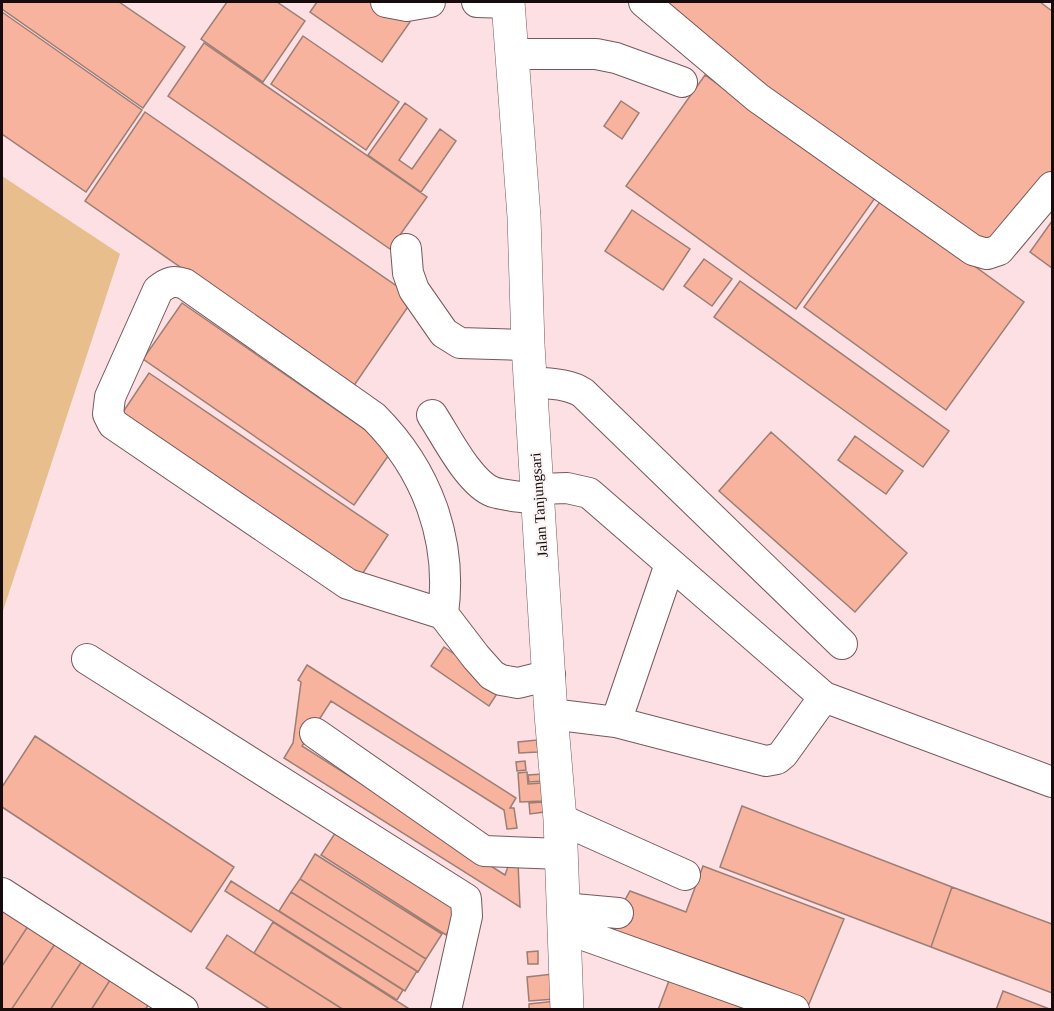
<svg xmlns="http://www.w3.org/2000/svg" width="1054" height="1011" viewBox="0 0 1054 1011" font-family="'Times New Roman',serif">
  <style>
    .grass { fill: #e9be8d }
    .building { fill: #f7b39d; stroke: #9c7e74; stroke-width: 1.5 }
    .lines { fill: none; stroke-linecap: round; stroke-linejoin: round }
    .minor-casing { stroke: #76575c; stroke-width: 32 }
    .major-casing { stroke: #76575c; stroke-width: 34 }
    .minor { stroke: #fff; stroke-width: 30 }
    .major { stroke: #fff; stroke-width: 33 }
    .labels { text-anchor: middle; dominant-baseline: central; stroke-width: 4.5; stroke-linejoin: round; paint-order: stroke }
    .street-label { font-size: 15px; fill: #160b0d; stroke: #fbf4f5 }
  </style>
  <rect width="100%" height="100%" fill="#fde0e4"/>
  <!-- grass -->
  <path class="grass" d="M2,176L120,254L2,614Z"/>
  <!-- building -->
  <path class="building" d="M2,2H119L185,47L143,108L2,9Z
    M227,2H277L305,21L263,82L201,39Z
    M317,2H380L410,22L382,62L310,12Z
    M648,2H1040L1052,11V174L997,252Z
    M2,12L142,110L86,192L2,134Z
    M303,36L399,102L366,150L271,84Z
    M204,43L427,197L390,249L168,96Z
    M705,75L875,198L796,309L626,186Z
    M621,101L639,113L622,139L604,126Z
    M405,103L427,119L399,160L412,169L440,129L456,141L421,192L368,155Z
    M145,112L414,298L353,387L85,201Z
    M882,199L1024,302L946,410L804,307Z
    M632,210L690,249L663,290L605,251Z
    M1052,221V268L1030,252Z
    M704,259L732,279L712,306L684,286Z
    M740,281L949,431L923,467L714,317Z
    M182,303L393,449L354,505L143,359Z
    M149,373L388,535L355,585L115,424Z
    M771,432L907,553L855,612L719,491Z
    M855,436L903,471L886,494L838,460Z
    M444,647L502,686L489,706L431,666Z
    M307,665L516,798L510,808H514L517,828L507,829L504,810L331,701L302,746L505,875L511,858L518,863L520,907L284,758L293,743L301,682L298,680Z
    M35,736L234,867L191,932L2,807V787Z
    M537,740L538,752L519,753L518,742Z
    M525,761L526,770L517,771L516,762Z
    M527,772L528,784L542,783L543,801L520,802L518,773Z
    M543,774L544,781L529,782L528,775Z
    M543,802L544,812L530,814L529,803Z
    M742,806L952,887L931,947L720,867Z
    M341,824L466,903L446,935L321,855Z
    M315,854L442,934L426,959L300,879Z
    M703,866L844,919L809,1004L615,931L620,909L630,891L686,912Z
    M300,879L426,959L418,972L291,892Z
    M231,881L403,990L397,1000L225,891Z
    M952,887L1052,924V993L931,947Z
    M291,892L417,971L405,991L279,911Z
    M2,904L30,923L2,966Z
    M273,922L411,1010H344L254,953Z
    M30,923L57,941L11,1010H2V966Z
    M227,935L254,953L344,1010H271L206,968Z
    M57,941L84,958L50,1010H11Z
    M538,951V964H528L527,952Z
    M84,958L112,977L91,1010H50Z
    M673,970L744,997L740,1010H658Z
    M553,974L555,999L529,1001L527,977Z
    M112,977L150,1002L145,1010H91Z
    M1003,991L1052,1010H996Z
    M556,1001V1010H529V1004Z"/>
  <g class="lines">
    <defs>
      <path id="minor" d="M386,2L407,6L430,2
        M477,2L508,3
        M644,2L758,98L973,250L987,254L999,250L1052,187
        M512,54H596L616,58L682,82
        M406,249L408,273L414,290L444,333L460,343L528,345
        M531,382C548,384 568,383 583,393L842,644
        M432,415C446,436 469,483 493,492C506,496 525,497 539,500
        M539,489L567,488L589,493L824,697
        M443,614C453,540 427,470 374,417L185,284C173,280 168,282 158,290L110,397L108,414L113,424L348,584L443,614L476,657L492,675L501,680L518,683L550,675
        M87,659L466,899L467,916L446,1010
        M551,714L616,722L766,761L777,759L783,754L824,697L1052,782
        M616,722L670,564
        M315,733L484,851L562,854
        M560,819L685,875
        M2,893L183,1010
        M563,908L618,913
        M564,928L794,1010"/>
      <path id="major" d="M508,2L524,217L528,345L551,714L560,819L567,1010"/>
    </defs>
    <!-- minor casing -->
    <use href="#minor" class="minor-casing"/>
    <!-- major casing -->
    <use href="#major" class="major-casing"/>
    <!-- minor -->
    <use href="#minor" class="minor"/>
    <!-- major -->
    <use href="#major" class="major"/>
  </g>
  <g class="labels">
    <!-- street labels -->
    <g class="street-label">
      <text transform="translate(539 505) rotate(-94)">Jalan Tanjungsari</text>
    </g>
  </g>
  <!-- border -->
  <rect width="1054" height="1011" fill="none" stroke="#160b0d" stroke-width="6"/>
</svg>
